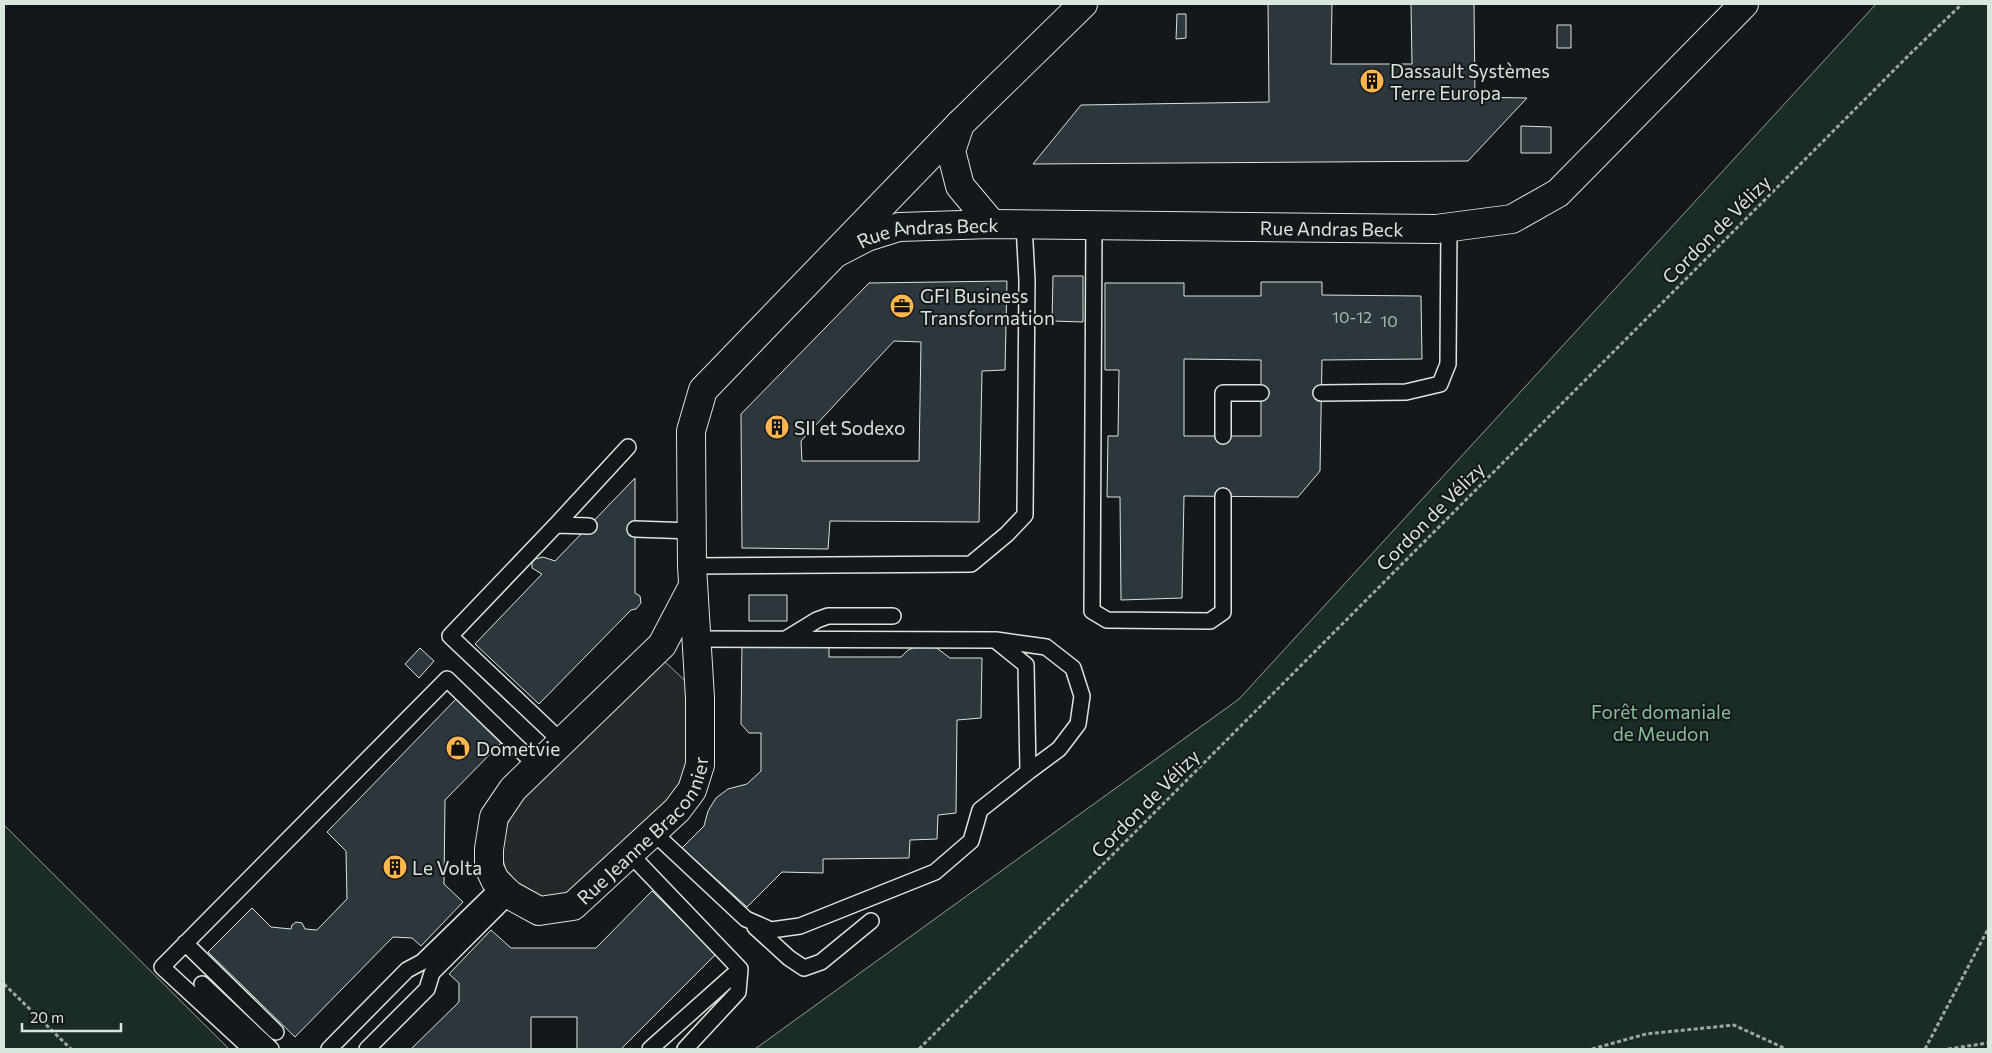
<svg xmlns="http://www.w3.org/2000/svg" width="1992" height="1053" viewBox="0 0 1992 1053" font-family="Commissioner,sans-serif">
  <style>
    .green { fill: #1a2d24; stroke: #939e99 }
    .parking { fill: #24282b; stroke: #939e99 }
    .building { fill: #2c363c; stroke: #d8e6dc; fill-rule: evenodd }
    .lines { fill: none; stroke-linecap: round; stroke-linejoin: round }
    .lane-casing { stroke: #d8e6dc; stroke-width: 18 }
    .street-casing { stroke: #d8e6dc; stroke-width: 30 }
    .secondary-casing { stroke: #d8e6dc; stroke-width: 30 }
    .path { stroke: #9da8a2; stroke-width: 3; stroke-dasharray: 4 2.5; stroke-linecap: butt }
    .lane { stroke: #14181c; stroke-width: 15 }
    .street { stroke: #14181c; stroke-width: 28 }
    .secondary { stroke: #14181c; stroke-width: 28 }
    .labels { text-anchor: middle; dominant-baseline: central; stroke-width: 4; stroke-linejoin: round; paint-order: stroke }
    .number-label { font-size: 16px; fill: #adbab4 }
    .poi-label { font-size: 19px; fill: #d8e6dc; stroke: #14181c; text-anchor: start }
    .street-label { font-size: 19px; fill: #d8e6dc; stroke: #14181c }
    .park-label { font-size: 19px; fill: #8ac095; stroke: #14181c }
  </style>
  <rect width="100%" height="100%" fill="#14181c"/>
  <!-- green -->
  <path class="green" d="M1876,4H1988V1049H755L1239,699Z
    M4,825L229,1049H4Z"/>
  <!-- parking -->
  <path class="parking" d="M662,659L692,687L693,758L681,789L560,899L540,898L521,887L506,870L501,852L504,830L520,802Z"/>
  <!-- building -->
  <path class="building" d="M1268,4H1332L1331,64H1412L1411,4H1474L1475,97L1527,98L1468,161L1033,164L1081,105L1269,102Z
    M1177,14H1186V38L1176,39Z
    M1557,25H1571V48H1557Z
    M1521,126L1551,127V153H1521Z
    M1053,276H1083V322L1052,321Z
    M1007,281L1005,370L982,371L979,522L830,521L828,549L742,548L741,414L869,283ZM894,341L921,342L919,461H802L801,441Z
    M1261,282H1322V295L1421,296L1422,359L1322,360L1320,471L1298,497L1184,496L1182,598L1121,600L1120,497H1107L1108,436H1118L1119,370H1105V283H1184V296H1261ZM1184,359L1261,360V436H1184Z
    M635,478V593L640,596L641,603L636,609L631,610L539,704L475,644L542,574L532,568V563L535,559L543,557L555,561Z
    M749,595H787V621H749Z
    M742,645H829V657H901L908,650L918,646H934L950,658H982L981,718L957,720L956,813L938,815L937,839L910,840L909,858L823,859V873L782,872L747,907L682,848L704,826L708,811L716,798L728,789L747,784L761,771V733H749L741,724Z
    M420,648L434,661L419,678L405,664Z
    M457,698L502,742L445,800L444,884L463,902L421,946L412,938L393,937L295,1037L208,952L252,908L271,927L291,929L292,925L296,922L302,923L305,929L317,930L347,899L346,851L327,832Z
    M652,891L716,954L621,1049H577V1017H531V1049H411L459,1002V983L449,974L491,930L511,948H596Z"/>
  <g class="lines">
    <defs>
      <path id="lane" d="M1094,225L1092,611L1107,620L1210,621L1223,612V496
        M1321,393L1406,392L1440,384L1448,364L1449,227
        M1223,436V393H1261
        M556,525L628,447
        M635,529L692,531
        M692,566L971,564L1007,534L1025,515L1027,280L1024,225
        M786,639L817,620L828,616H893
        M996,640L1046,647L1073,668L1082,696L1078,724L1059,749L1028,772
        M562,742L450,636L556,525L589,526
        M653,832L746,919L771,930L800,926L935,872L971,841L980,810L1028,772L1026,665L995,640L696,639
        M630,854L740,969L650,1049
        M755,927L789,958L804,968L821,962L871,921
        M185,943L276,1032
        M202,984L271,1049
        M251,1049L162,967L447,679L537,766
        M329,1049L407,970L422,962L500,886
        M367,1049L427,989L432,973L510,895
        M685,1049L738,992L740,969"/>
      <g id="street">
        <path d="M960,124L951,151L960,186L992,224"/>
        <path id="s1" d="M693,586L662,645L513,789L494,817L489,849V867L495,880L510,895L539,911L573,906L677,810L692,790L700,765V698L692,566L691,431L703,390L960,124L1083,4"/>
      </g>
      <g id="secondary">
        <path id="s2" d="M838,252L867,237L899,227L992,224L1436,229L1512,219L1558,193L1744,4"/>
      </g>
    </defs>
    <!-- lane casing -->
    <use href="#lane" class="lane-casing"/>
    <!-- street casing -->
    <use href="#street" class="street-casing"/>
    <!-- secondary casing -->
    <use href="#secondary" class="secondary-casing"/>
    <!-- path -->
    <path class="path" d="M4,984L71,1049
      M919,1049L1910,54L1962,4
      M1592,1049L1646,1034L1734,1025L1786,1049
      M1925,1049L1988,929
      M1948,1049L1988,1043"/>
    <!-- lane -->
    <use href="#lane" class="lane"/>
    <!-- street -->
    <use href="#street" class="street"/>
    <!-- secondary -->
    <use href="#secondary" class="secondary"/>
  </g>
  <!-- icons -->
  <defs>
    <symbol id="building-disc" viewBox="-11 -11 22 22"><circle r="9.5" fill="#ffb74d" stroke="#14181c"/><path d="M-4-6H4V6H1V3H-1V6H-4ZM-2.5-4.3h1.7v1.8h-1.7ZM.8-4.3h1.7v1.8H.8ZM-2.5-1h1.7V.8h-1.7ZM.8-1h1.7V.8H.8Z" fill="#111"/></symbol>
    <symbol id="office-disc" viewBox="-11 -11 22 22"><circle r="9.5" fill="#ffb74d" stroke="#14181c"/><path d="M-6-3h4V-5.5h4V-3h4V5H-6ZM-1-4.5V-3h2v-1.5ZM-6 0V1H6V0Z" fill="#111"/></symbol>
    <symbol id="shop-disc" viewBox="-11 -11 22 22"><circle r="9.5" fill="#ffb74d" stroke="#14181c"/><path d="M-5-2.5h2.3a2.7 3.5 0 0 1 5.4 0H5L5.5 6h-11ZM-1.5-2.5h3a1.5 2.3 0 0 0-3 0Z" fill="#111"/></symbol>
  </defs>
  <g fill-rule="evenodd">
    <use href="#building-disc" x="1358" y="67" width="28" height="28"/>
    <use href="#office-disc" x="888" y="292" width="28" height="28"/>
    <use href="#building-disc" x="763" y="413" width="28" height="28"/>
    <use href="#shop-disc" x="444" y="734" width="28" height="28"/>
    <use href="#building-disc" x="381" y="853" width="28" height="28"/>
  </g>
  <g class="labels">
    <!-- number labels -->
    <g class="number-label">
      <text x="1352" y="316">10-12</text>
      <text x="1389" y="320">10</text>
    </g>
    <!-- poi labels -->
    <g class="poi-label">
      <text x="1390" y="70">Dassault Systèmes<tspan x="1390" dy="22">Terre Europa</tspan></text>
      <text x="920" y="295">GFI Business<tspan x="920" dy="22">Transformation</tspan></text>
      <text x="794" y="427">SII et Sodexo</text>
      <text x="476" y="748">Dometvie</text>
      <text x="412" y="867">Le Volta</text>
    </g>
    <!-- street labels -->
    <g class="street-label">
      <text stroke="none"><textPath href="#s2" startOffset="499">Rue Andras Beck</textPath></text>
      <text transform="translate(1716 229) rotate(-45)">Cordon de Vélizy</text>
      <text stroke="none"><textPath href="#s2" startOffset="94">Rue Andras Beck</textPath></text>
      <text transform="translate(1430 516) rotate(-45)">Cordon de Vélizy</text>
      <text transform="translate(1145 803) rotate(-45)">Cordon de Vélizy</text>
      <text stroke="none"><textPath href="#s1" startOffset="566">Rue Jeanne Braconnier</textPath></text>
    </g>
    <!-- park labels -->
    <g class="park-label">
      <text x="1661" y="711">Forêt domaniale<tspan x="1661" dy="22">de Meudon</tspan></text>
    </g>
  </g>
  <!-- border -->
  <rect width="1992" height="1053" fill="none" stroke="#d8e6dc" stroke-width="10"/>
  <!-- scale -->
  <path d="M22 1023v8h99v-8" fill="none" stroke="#d8e6dc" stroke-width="2.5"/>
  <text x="30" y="1023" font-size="15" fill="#d8e6dc" stroke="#14181c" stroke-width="4" paint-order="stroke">20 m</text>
</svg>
